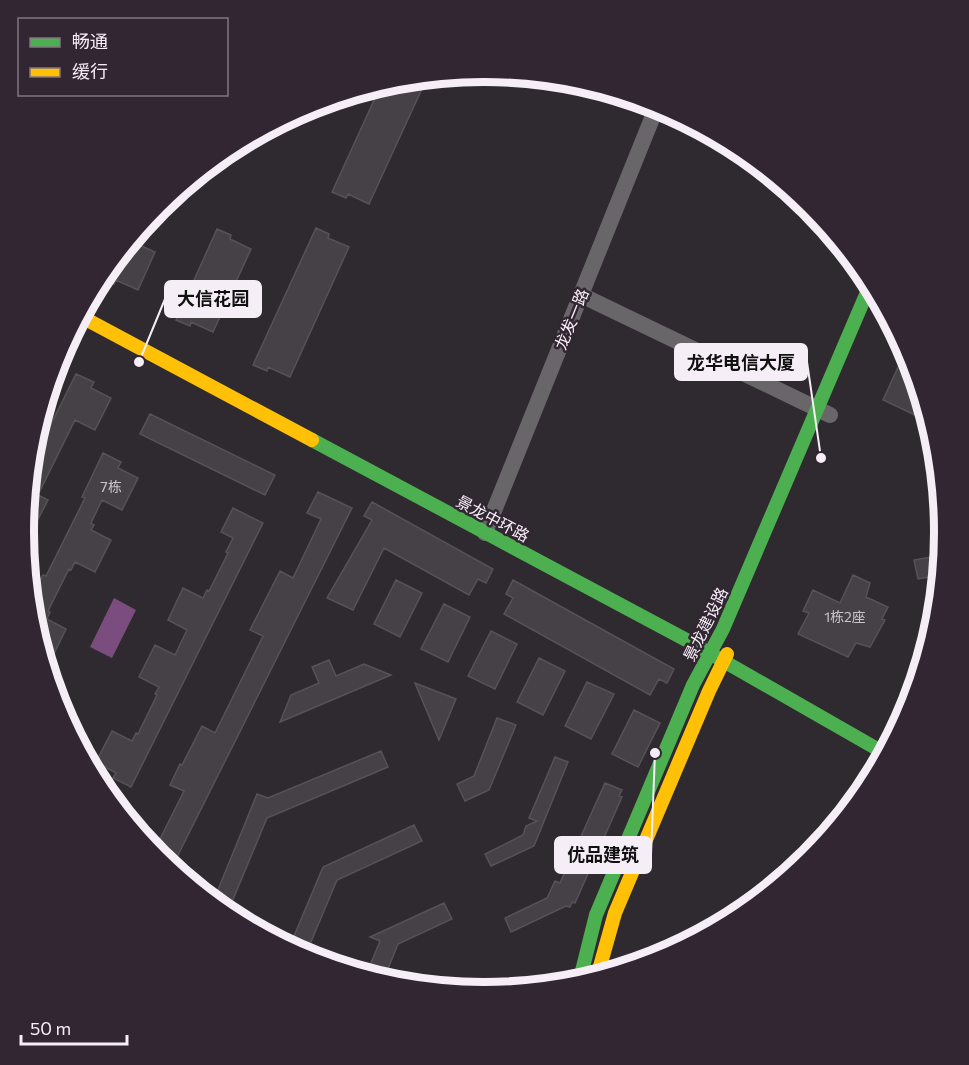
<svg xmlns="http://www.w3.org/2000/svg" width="969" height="1065" viewBox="0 0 969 1065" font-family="Commissioner,'Noto Sans SC',sans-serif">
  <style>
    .water { fill: #7a4d7e }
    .building { fill: #464147; stroke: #575258; stroke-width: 1.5 }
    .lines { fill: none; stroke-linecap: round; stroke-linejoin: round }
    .street { stroke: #69666a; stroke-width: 16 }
    .fast { stroke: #4caf50; stroke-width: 14 }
    .slow { stroke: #ffc107; stroke-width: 14 }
    .labels { text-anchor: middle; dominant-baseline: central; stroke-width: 5; stroke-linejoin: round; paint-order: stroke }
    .number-label { font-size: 14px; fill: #cac3cb }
    .street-label { font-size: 16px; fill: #f6eef7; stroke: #322633 }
    .rim { fill: none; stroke: #f6eef7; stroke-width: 8 }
    .leader { fill: none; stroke: #f6eef7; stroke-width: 2 }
    .callout-dot { fill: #f6eef7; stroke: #322633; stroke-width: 2 }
    .callout { fill: #f6eef7; stroke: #f6eef7; stroke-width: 2 }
    .callout-label { font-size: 18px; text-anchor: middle; font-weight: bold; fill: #111 }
  </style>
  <rect width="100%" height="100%" fill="#2f2930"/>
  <!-- water -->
  <path class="water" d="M114,598L136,610L112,658L90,647Z"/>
  <!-- building -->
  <path class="building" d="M427,78L369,204L348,194L346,198L332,192L381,85L395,81Z
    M316,228L329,234L328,238L349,247L290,377L268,367L267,371L253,365Z
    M217,229L231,235L230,239L251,249L213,332L191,322L190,326L176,320Z
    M131,241L155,252L138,290L116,280L114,284L101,278Z
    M906,350L910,357L930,422L883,400Z
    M76,374L94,382L91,388L111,398L95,430L75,420L38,495L48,500L36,523L25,518L31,464Z
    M150,414L275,475L265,495L140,434Z
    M103,453L121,462L118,468L138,478L122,510L102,500L91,523L94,525L91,530L111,540L95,572L75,562L71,570L69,569L48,611L50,612L47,619L66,629L47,668L33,622L31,606L40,588L37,587L43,575L46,576L85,498L82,497Z
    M318,492L352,508L176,859L155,849L184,791L170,785L180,764L182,765L202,726L215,733L263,636L250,630L280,571L293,578L321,519L307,513Z
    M372,502L493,569L486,583L478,579L469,595L384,548L353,610L327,598L372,520L364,516Z
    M233,508L263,523L131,787L113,778L116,773L96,762L112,731L132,741L136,733L138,734L157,695L155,694L159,687L139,677L155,645L175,655L187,630L168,620L183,588L203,598L207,590L209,591L228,553L226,552L233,538L221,532Z
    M943,555L941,575L918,579L914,560Z
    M853,575L870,583L866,597L888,607L882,619L885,620L870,647L856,643L848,657L798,634L809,613L803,611L813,590L840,603Z
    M396,580L422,593L400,637L374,624Z
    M513,580L674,669L667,683L659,679L650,695L504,614L513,598L506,594Z
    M444,604L470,617L448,662L421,649Z
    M491,631L517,644L495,689L468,676Z
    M539,658L565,671L543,715L517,702Z
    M329,660L336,676L364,664L391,675L280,722L291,695L319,683L312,667Z
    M587,682L614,694L591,739L565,726Z
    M415,683L456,699L439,740Z
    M634,710L660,723L638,767L612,754Z
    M497,718L516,725L489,790L465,801L457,784L474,776Z
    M381,751L388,767L267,818L227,914L213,902L257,794L268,798Z
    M555,757L568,762L534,846L491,866L485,854L523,835L526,826L537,821L529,818Z
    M605,783L622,790L619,796L622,797L575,903L572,902L570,907L566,906L511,932L505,918L547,898L555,881L560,883Z
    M414,825L422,841L337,880L305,956L289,948L323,867Z
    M444,903L452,919L398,944L383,981L366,975L380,941L370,937Z"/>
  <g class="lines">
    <!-- street -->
    <path class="street" d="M581,295L830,415
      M485,533L657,106"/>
    <!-- fast -->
    <path class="fast" d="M312,440L692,643L886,754
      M579,983L596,915L693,685L723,629L871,283"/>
    <!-- slow -->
    <path class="slow" d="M80,316L312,440
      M597,977L615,913L709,691L727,654"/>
  </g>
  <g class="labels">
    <!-- number labels -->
    <g class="number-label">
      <text x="111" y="486">7栋</text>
      <text x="845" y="616">1栋2座</text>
    </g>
    <!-- street labels -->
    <g class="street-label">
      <text transform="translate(571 319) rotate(-68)">龙发一路</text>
      <text transform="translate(493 518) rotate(28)">景龙中环路</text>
      <text transform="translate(705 624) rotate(-64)">景龙建设路</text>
    </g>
  </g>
  <!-- crop -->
  <path d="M0 0H969V1065H0ZM34 532a450 450 0 1 1 900 0a450 450 0 1 1-900 0Z" fill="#322633" fill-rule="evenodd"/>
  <path class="rim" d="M34 532a450 450 0 1 1 900 0a450 450 0 1 1-900 0Z"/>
  <!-- callouts -->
  <path class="leader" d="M139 362L165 299M821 458L807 362M655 753L651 855"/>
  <g class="callout-dot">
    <circle cx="139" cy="362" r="6"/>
    <circle cx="821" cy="458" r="6"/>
    <circle cx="655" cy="753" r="6"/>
  </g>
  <g class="callout">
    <rect x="165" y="281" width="96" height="36" rx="6"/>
    <rect x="675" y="344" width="132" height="36" rx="6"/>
    <rect x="555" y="837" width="96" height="36" rx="6"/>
  </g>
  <g class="callout-label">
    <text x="213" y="305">大信花园</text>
    <text x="741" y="369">龙华电信大厦</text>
    <text x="603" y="861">优品建筑</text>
  </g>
  <!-- legend -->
  <rect x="18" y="18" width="210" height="78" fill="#322633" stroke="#807681" stroke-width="1.5"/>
  <rect x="30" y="38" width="30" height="9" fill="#4caf50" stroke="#807681" stroke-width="1.5"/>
  <text x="72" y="48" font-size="18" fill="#f6eef7">畅通</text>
  <rect x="30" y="68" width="30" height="9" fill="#ffc107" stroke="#807681" stroke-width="1.5"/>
  <text x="72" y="78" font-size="18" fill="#f6eef7">缓行</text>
  <!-- scale -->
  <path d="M21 1035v9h106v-9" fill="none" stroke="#f6eef7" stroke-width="3"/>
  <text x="30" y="1035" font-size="18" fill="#f6eef7" stroke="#322633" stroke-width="4.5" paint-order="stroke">50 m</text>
</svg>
